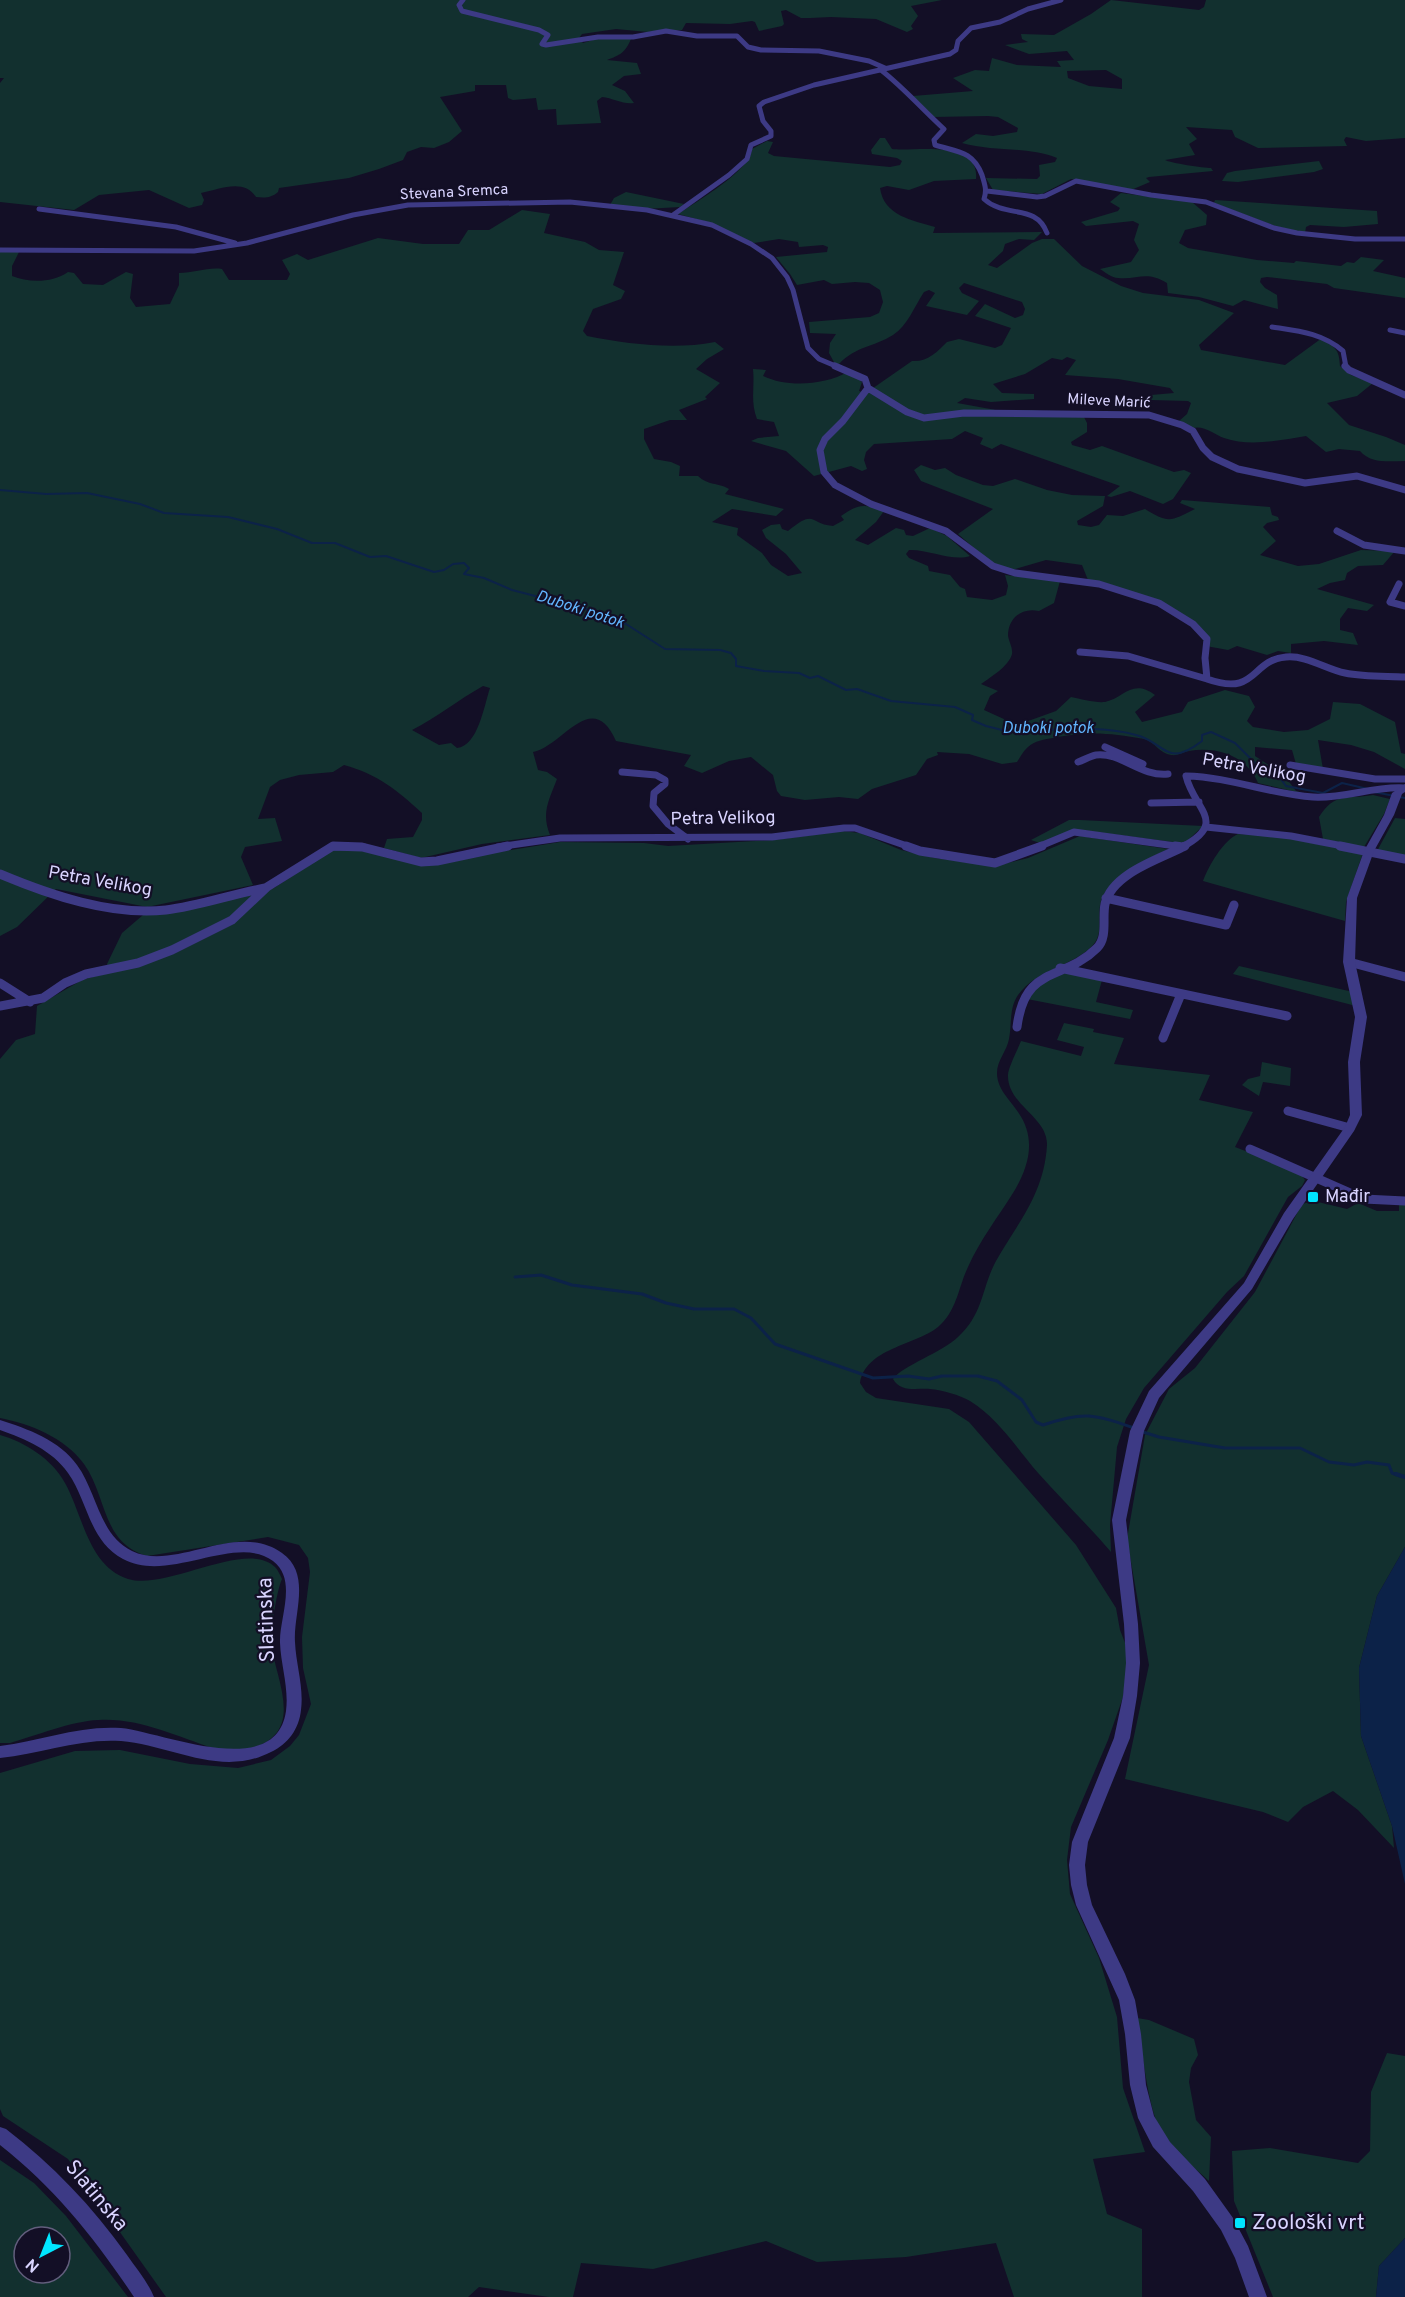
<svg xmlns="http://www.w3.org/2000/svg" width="1405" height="2297" viewBox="0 0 1405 2297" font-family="Overpass,sans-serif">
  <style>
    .green { fill: #12302f; fill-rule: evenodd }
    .water { fill: #0c2248 }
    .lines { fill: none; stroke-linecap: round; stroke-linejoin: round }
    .stream-far2 { stroke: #0c2248; stroke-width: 2 }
    .stream-far1 { stroke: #0c2248; stroke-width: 3 }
    .stream { stroke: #0c2248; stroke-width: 4 }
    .minor-far2 { stroke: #3d3a85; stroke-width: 5 }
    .minor-far1 { stroke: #3d3a85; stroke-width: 7 }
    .minor { stroke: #3d3a85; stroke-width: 9 }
    .tertiary { fill: #3d3a85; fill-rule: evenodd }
    .poi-dot { fill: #00e5ff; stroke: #130f26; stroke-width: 2 }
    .labels { text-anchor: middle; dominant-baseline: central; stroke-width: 4.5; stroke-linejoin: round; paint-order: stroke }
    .far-street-label { font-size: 15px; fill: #d9d4ff; stroke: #130f26 }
    .far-water-label { font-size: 16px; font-style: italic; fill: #62b6ff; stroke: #130f26 }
    .street-label { font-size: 18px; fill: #d9d4ff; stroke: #130f26 }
    .poi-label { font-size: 18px; fill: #d9d4ff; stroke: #130f26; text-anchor: start }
    .near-street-label { font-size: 21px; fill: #d9d4ff; stroke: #130f26 }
    .near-poi-label { font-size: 21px; fill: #d9d4ff; stroke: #130f26; text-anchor: start }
  </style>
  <rect width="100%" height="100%" fill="#130f26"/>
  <!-- green -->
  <path class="green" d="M0,0H942L911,6L918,16L911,26L913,29L907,32L876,19L831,17L810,18H801L786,10L781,11L784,24L782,26L759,31L755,22L752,21L730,24L686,23L682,30L648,32L616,29L582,34L579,38L583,43L599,38L631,39C625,53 620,55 607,60L637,63L641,74L624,76L612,85L625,91L634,103C624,105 613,98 602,97L597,101L601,123L557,125L556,109L538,110L536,98L513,100L508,98L506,85H475V91L440,97L462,131L449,142L434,148L421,147L407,152L403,160L379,169L349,178L279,188L278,192C271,198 265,198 256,197C244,178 220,189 201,193L204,200L202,205L189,208L149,190L99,195L74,210L0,202V83L4,78H0Z
    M1111,0L1199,10L1204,7L1206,0H1405V138L1366,141L1346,137L1344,140L1347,146L1258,148L1235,137L1232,130L1186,127L1197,139L1189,144L1195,155L1165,160C1170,163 1204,168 1211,168L1213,171L1149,177L1146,178L1150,182L1131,190L1071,179L1042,194L993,190L986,178L1037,179L1040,176L1039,165L1055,162L1057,158C1026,146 993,152 962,143L976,134L993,136L1017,132L1018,128L998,117L988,116L933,117L913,96L973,91L953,78L975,70L989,71L992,58L1017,65L1061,67L1057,61L1074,60L1067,51L1029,54L1005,45L1028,42L1022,39L1021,34L1054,35L1091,14ZM1106,70L1122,79V89L1089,86L1068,78L1067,71Z
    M880,138H885L892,149C914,152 980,138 976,179L934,181L909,190L887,186L880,188C884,216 912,220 935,227L933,233L1042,232L1034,240L1019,239L1005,244L1003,251L988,265L997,268L1032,243L1042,239H1054L1082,266L1121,286L1143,293L1199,300L1234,313L1199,345L1201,350L1285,365L1322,338C1336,349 1339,349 1340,366L1351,375L1373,383L1357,396L1327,403L1349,425L1386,437L1405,445V461C1389,461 1371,464 1360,451L1339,449L1326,452L1306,436C1281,440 1250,447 1224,438C1214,434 1204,425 1193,428L1179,421L1187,414L1191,403L1188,401L1151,400V395L1174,393L1170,388L1118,379L1065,375L1076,360L1067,357L1062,360L1052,358L1025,374L993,384L1002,393L1034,394V399L991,402L965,398L957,403L996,410H1032L1084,417L1087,423V432L1071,442L1072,445L1090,450L1102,446L1174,472L1184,470L1191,473L1173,499L1163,504L1130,491L1111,497L1107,496L1120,486L1001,444L992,449L980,444L983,438L965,431L952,439L874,444L866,452L864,460L867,469L862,471L851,466L814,476L786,451L751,441L758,438L779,436L774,422L757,419C750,401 755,387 753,369L766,370L763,376C788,388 824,385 848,372L862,382L859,391L866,393L912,361C928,362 937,352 947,342L959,339L995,348L1002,345L1011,328L975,316L985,304L1015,318L1023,315L1025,309L1022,302L964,283L959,288L962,293L979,301L967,315L926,306L935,293L929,290L924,292C914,307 908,325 893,335C874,347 856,346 839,364H835L829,353L830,343L836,334L810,333L809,322L870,317L879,313L883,302L880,290L869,283L855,282L832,284L824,280L797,285L790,274L776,257L827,252L828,247L823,245L799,247L798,242L779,239L754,243L711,223L678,214C696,202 750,171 752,149L767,141L773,142L768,153L774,156L890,167L900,165L902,161L897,158L872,154L871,150Z
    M1319,161L1323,169L1314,172L1238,182L1222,181L1227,173L1235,171Z
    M626,192L684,204L680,207L645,209L610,205L614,198Z
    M1121,193L1192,202L1207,215L1206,225L1185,230L1179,243L1188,248L1257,260L1294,263L1296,261L1341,266L1347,262L1354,263L1361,257L1384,260L1373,271L1405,278V298L1334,288L1327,284L1267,277L1261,278L1260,282L1265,288L1277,295L1278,309L1244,300L1233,306L1199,297L1168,293L1167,283C1146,270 1138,280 1118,278C1112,278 1105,272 1100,269L1131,262L1139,250L1134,240L1139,224L1133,221L1086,226L1081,222L1118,211L1120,208L1110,202Z
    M1215,200L1377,211L1378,224L1344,227L1310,225L1306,227L1305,233L1275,226L1214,203Z
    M522,210L550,214L544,233L585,242L599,250L624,252L613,285L625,291L621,299L593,309L583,331L587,336C628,344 674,350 715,342L724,349L707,359L696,369L720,383L705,397L707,399L679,410L687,420H670L644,429V439L654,459L671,462L680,466L679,476H698C709,486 717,482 729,489L725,494L784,509L776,516L732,509L712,522L738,528L737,535L762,553L771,565L788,576L802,573L786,554L766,538L762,530L771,525L780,524L782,529L788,531C816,508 809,524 833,526L844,520L841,516C859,503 865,504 884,511L876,522L855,540L868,545L896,528L904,530L906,535L913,536L930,528L947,536L970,556C953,562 928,549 909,550L906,554L909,558L928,566L929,571L950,575L960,587L965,589L967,597L992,600L1006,595L1008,586L1005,575L1060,581L1054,603L1039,611C1023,607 1008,617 1008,636C1009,642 1013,648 1012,654C1009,666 991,677 981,684L998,691L990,696L984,710L1017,725L1056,711L1071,697C1081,699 1095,703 1105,702C1124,698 1132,678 1155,695L1135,712L1142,722L1182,712L1188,702L1225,690L1249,696L1255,707L1247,721L1253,727L1284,732L1308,730L1330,719L1333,702L1360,704L1395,722L1401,753L1405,754V769L1374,752L1351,745L1318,740L1323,769L1296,764L1292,750L1255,747V756L1284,775L1296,791L1313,796L1258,783C1247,756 1217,746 1189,751C1183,752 1178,756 1171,755C1160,754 1154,741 1144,739C1110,733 1088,731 1053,738C1045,739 1034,741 1028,747C1023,751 1020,758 1017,762L1002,764L969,754L937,752L938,755L927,759L916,775L872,789L858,799L839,797L805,800L781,796L777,791L773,775L751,757L729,761L702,773L684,766L691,755L616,741C592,687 563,746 533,752L538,770L547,772L557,779C549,800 541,813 550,835L482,844L421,858L384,848L387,839L413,837L422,820V813C397,790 377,774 344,765L333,772L299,775L280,780L270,787L258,819L275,818L282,841L245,847L241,857L253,885L147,907L56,889L17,927L0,936V252H19L12,266V276C29,283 52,283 68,272L74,273L83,284L103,285L126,272L133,274L130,298L136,307L170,304L179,285V273C194,273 208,267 222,269L229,280H287L290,274L282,260L297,254L308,260L378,238L423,244H459L468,230H489ZM483,686L490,688C484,706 478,746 457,748L451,743L439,745L412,730C436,718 458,700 483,686Z
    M921,465L935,470L945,468L956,475L983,485L993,486L1015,479L1047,490L1072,495L1105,496L1103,506L1077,521L1078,525L1091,527L1099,525L1107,515L1123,516L1145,509C1169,524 1171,521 1195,509L1180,503L1182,500L1270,507L1272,515L1278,517L1279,520L1267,523L1263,527L1276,541L1260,555L1298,566L1319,564L1361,550L1395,551L1383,565L1358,566L1347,573L1345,580L1330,583L1317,589L1374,605L1367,611L1348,608L1340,619V630L1353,633L1358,645L1324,641L1291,644V653L1278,651L1267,655L1237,646L1228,650L1206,646C1191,607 1125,593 1088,580L1082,565L1046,560L1012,570L990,562L958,534L993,509L921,481L914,470Z
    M1373,795L1390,799L1384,814L1364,847L1323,839L1319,817C1336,791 1346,800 1373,795Z
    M1395,818L1405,819V857L1377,851Z
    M1069,820H1080L1203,826L1187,841L1180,843L1081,830L1040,843L1031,840Z
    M842,831L860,833L901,850L935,858L995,866L1028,858L1080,836L1168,849C1144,862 1106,876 1100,905C1098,919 1103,934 1093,945C1072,967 1037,969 1018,995C1009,1008 1012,1024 1009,1039C1007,1051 997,1060 997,1073C997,1089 1010,1100 1018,1112C1037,1139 1029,1167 1013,1193C998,1217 980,1240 968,1267C958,1288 957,1311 938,1327C914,1346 866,1348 860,1383L866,1392L876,1398L949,1409L969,1422L1076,1545L1116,1608L1120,1630L1129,1653L1123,1697L1108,1740L1071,1827L1067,1860L1070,1894L1099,1958L1117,2017L1123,2088L1145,2152L1093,2159L1107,2214L1142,2229V2297H1014L996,2243L906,2257L817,2262L766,2241L653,2269L581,2263L573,2297H549L479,2287L468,2297H166L68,2159L3,2116L0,2109V1773L75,1751L120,1750L190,1764L238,1768L271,1760L290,1746L299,1735L311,1704L303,1668L302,1637L310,1572L308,1558L299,1545L268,1537L147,1556C101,1542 108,1498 84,1464C65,1438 31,1424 0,1418V1059L16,1040L35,1034L37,1006L82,980L110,972L107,964L122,933L143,915L274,888L332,850L349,849L436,862L560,842L644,843L668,846L775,840Z
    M1238,834L1276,836L1363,853L1346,902L1345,921L1203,881C1209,865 1223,841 1238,834Z
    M1239,966L1353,992L1356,1006L1233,974Z
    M1060,972L1102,980L1096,1002L1133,1010L1130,1019L1027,999L1033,990Z
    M1064,1023L1094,1029L1093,1032L1124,1038L1114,1064L1210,1075L1199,1100L1253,1112L1235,1147L1266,1159L1302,1176L1305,1180L1302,1186L1288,1197L1244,1276L1227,1292L1144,1388L1126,1419L1117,1447L1110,1525L1111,1552C1088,1525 1063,1501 1039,1474C1017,1449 999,1419 970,1401C959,1395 943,1390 930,1389C917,1388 901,1393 893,1379C902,1366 943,1352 958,1337C984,1313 981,1289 996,1261C1019,1221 1044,1194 1047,1145C1048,1117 1007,1105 1008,1075C1008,1068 1018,1049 1021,1041L1081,1056L1084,1047L1057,1040Z
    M1262,1062L1291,1068L1290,1086L1263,1082L1259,1096L1242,1085L1248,1079L1260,1076Z
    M1314,1201L1347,1209L1358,1203L1377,1211H1399V1205L1405,1204V1547L1377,1596L1359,1668L1361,1736L1392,1826L1394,1848L1358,1810L1333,1791L1303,1807L1288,1822L1263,1812L1125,1779L1149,1665L1127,1539L1145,1435L1169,1389L1195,1368L1255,1292L1302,1204Z
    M0,1435C25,1442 52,1459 65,1483C83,1515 88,1566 128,1579C167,1591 246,1539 275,1567C278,1570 280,1575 282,1579C277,1589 271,1629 271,1641C274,1677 305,1727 258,1746C245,1751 226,1752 213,1748C176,1736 137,1717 98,1720C72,1721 35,1736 10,1743H0Z
    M1137,2018L1149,2020L1194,2039L1198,2055L1191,2068L1189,2082L1196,2120L1211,2137L1209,2181C1192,2165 1169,2149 1159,2127C1147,2102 1142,2047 1137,2018Z
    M1387,2053L1405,2056V2238L1379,2266L1376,2297H1273L1234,2201L1232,2151L1270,2148L1358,2163L1370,2151L1371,2092Z
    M0,2160L34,2183L66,2216L128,2297H0ZM24,2237H60V2273H24Z"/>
  <!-- water -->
  <path class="water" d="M1405,1547V1884L1392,1826L1361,1736L1359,1668L1377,1596Z
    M1405,2238V2297H1376L1379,2266Z"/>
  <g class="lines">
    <!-- stream-far2 -->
    <path class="stream-far2" d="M0,490L46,494L87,493L140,504L164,513L228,517L277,529L312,543H335L370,557L386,556L434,572L444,570L453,564L464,563L469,568L464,574L484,578L512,590L593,611L626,624L665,649L720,650L731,653L736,659V666L764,671L799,673L810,678L818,676L846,690L857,689L891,701L955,707L973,715L972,720L986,726L1002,730C1047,733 1092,723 1136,735C1165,742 1166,769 1202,741V735L1211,732L1235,743L1259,767L1277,774L1286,786L1323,793L1342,783L1368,789
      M1374,792L1405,798"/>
    <!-- stream-far1 -->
    <path class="stream-far1" d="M515,1277L541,1275L572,1285L642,1294L666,1303L694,1309H734L751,1318L775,1344L873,1378L908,1376L929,1379L942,1376H978L997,1381L1022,1400L1036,1422L1043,1425C1084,1411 1093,1414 1134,1428
      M1143,1432L1159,1437L1225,1448H1300L1329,1462L1354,1465L1367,1462L1389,1465L1392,1473L1400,1476"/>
    <!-- stream -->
    <path class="stream" d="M1396,1474L1405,1477"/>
    <!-- minor-far2 -->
    <path class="minor-far2" d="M463,0L459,5L462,11L539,30L548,35L542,44L546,45L598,37H633L666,31L697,36H737L748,47L761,50L819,51L869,61L885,68
      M881,70C904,88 922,109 944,129L934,140L935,145C958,152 973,151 982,175C985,185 987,190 984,199C1006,219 1036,203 1047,233
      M987,191L1037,197L1045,196L1076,181L1151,195L1206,202L1274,228L1297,233L1355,239H1405
      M39,209L176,227L235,243
      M673,215L729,175L747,159L751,145L771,136V131L763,121L759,106L764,102L814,85L950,54L956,50L958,41L971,28L1000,22L1028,9L1061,0
      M0,250L194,251L247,243L353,215L408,205L570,202L647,210L712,225L751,244L772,258L787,277L793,290L808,348L819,359L838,367
      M1272,327C1298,331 1322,333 1343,351L1346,367
      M1390,330L1405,333"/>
    <!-- minor-far1 -->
    <path class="minor-far1" d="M835,366L865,379L868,388
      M1345,366L1349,370L1405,395
      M868,388L843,421L825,439L820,450L824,472L835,485L871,504L946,531L993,566L1015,573L1099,584L1159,603L1193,624L1207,639L1205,658L1207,679C1258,697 1250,660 1286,657C1306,655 1326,669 1345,673C1364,677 1385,676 1405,677
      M868,388L907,412L924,418L964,413L1149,415L1182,425L1193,431L1203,448L1212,457L1238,469L1305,483L1357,476L1405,490
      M1337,531L1364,545L1405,551
      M1399,584L1390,602L1405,606
      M1080,652L1128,656L1207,679
      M1105,747L1143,764
      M1078,762C1084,760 1090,756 1096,755C1121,752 1141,777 1168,774
      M1290,765L1375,779H1405
      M622,772L656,775L665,780V784L654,793L653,806L668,824L688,839
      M1151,803L1199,802
      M1206,827L1291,836L1348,847
      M331,847H364
      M498,847L560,838L772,837L844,828H855L910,847
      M1038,847L1074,832L1183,847
      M1182,847C1229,822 1194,810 1186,776C1230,777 1270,794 1313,797C1344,799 1373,786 1404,788"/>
    <!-- minor -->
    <path class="minor" d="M906,846L920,851L995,863L1042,846
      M1175,846L1183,847
      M1340,846L1405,859
      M0,874C50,895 111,916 166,910C199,906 232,894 265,888
      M1106,898L1226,925L1234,905
      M1349,962L1405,977
      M1060,968L1287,1016
      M0,983L30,1002
      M0,1006L43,998L65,983L86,974L138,963L172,950L232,920L267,887L333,846L362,847L421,862L437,861L508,846
      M1017,1027C1025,964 1063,982 1097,948C1108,937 1102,918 1105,904C1112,873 1160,859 1185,846
      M1163,1038L1181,994
      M1288,1111L1350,1128
      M1250,1149L1364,1199L1405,1201"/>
    <!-- tertiary -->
    <path class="tertiary" d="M1405,784V792L1402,794L1394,815L1374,851L1357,898L1355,962L1367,1017L1360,1062L1362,1115L1354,1131L1293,1219L1252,1289L1159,1398L1144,1431L1126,1520L1138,1624L1140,1663L1137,1696L1130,1738L1088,1842L1085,1865L1087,1885L1092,1905L1125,1974L1135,2000L1141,2034L1146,2085L1154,2116L1170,2142L1205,2179L1233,2218L1248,2246L1267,2297H1249L1235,2258L1221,2230L1193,2191L1153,2147L1138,2118L1130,2085L1125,2034L1119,2000L1076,1905L1071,1885L1069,1865L1072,1842L1114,1738L1123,1696L1126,1663L1124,1624L1112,1520L1130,1431L1149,1391L1244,1283L1284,1213L1345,1127L1350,1115L1348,1062L1355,1017L1343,962L1347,898L1364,851L1384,815L1392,793Z
      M0,1420C28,1429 59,1440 77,1465C97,1492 99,1535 132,1551C176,1572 236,1520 282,1553C312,1574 293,1614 295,1642C296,1665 304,1687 301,1710C299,1729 288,1744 271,1752C221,1778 171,1745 121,1741C80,1738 40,1754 0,1758V1746C40,1741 80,1725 121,1728C162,1732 276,1782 286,1711C289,1688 281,1666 280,1643C279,1618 298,1580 273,1561C236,1533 169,1584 123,1559C89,1541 88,1501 68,1473C52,1450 25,1439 0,1430Z
      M0,2127L6,2129C53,2165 92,2206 127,2255C136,2268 148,2282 154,2297H134C96,2240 55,2188 0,2145Z"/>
  </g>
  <!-- markers -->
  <g class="poi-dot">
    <rect x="1307" y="1191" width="12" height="12" rx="3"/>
    <rect x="1234" y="2217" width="12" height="12" rx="3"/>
  </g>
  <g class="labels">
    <!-- far-street labels -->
    <g class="far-street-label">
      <text transform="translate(454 193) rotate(-3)">Stevana Sremca</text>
      <text transform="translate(1109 402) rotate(3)">Mileve Marić</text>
    </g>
    <!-- far-water labels -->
    <g class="far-water-label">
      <text transform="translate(580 610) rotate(18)">Duboki potok</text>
      <text x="1048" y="729">Duboki potok</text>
    </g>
    <!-- street labels -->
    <g class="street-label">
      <text transform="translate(1254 769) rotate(10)">Petra Velikog</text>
      <text transform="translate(723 819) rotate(-1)">Petra Velikog</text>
      <text transform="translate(100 882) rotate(10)">Petra Velikog</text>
    </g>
    <!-- poi labels -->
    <g class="poi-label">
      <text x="1325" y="1197">Mađir</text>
    </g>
    <!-- near-street labels -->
    <g class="near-street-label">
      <text transform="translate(267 1620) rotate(-92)">Slatinska</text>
      <text transform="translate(96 2196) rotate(50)">Slatinska</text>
    </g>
    <!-- near-poi labels -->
    <g class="near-poi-label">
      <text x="1252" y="2223">Zoološki vrt</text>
    </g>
  </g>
  <!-- north arrow -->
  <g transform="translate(42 2255) rotate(222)"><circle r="28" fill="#130f26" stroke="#625e7d" stroke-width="1.5"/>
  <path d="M0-4.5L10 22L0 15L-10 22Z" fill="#00e5ff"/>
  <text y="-9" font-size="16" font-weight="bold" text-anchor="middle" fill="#d9d4ff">N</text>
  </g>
</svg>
